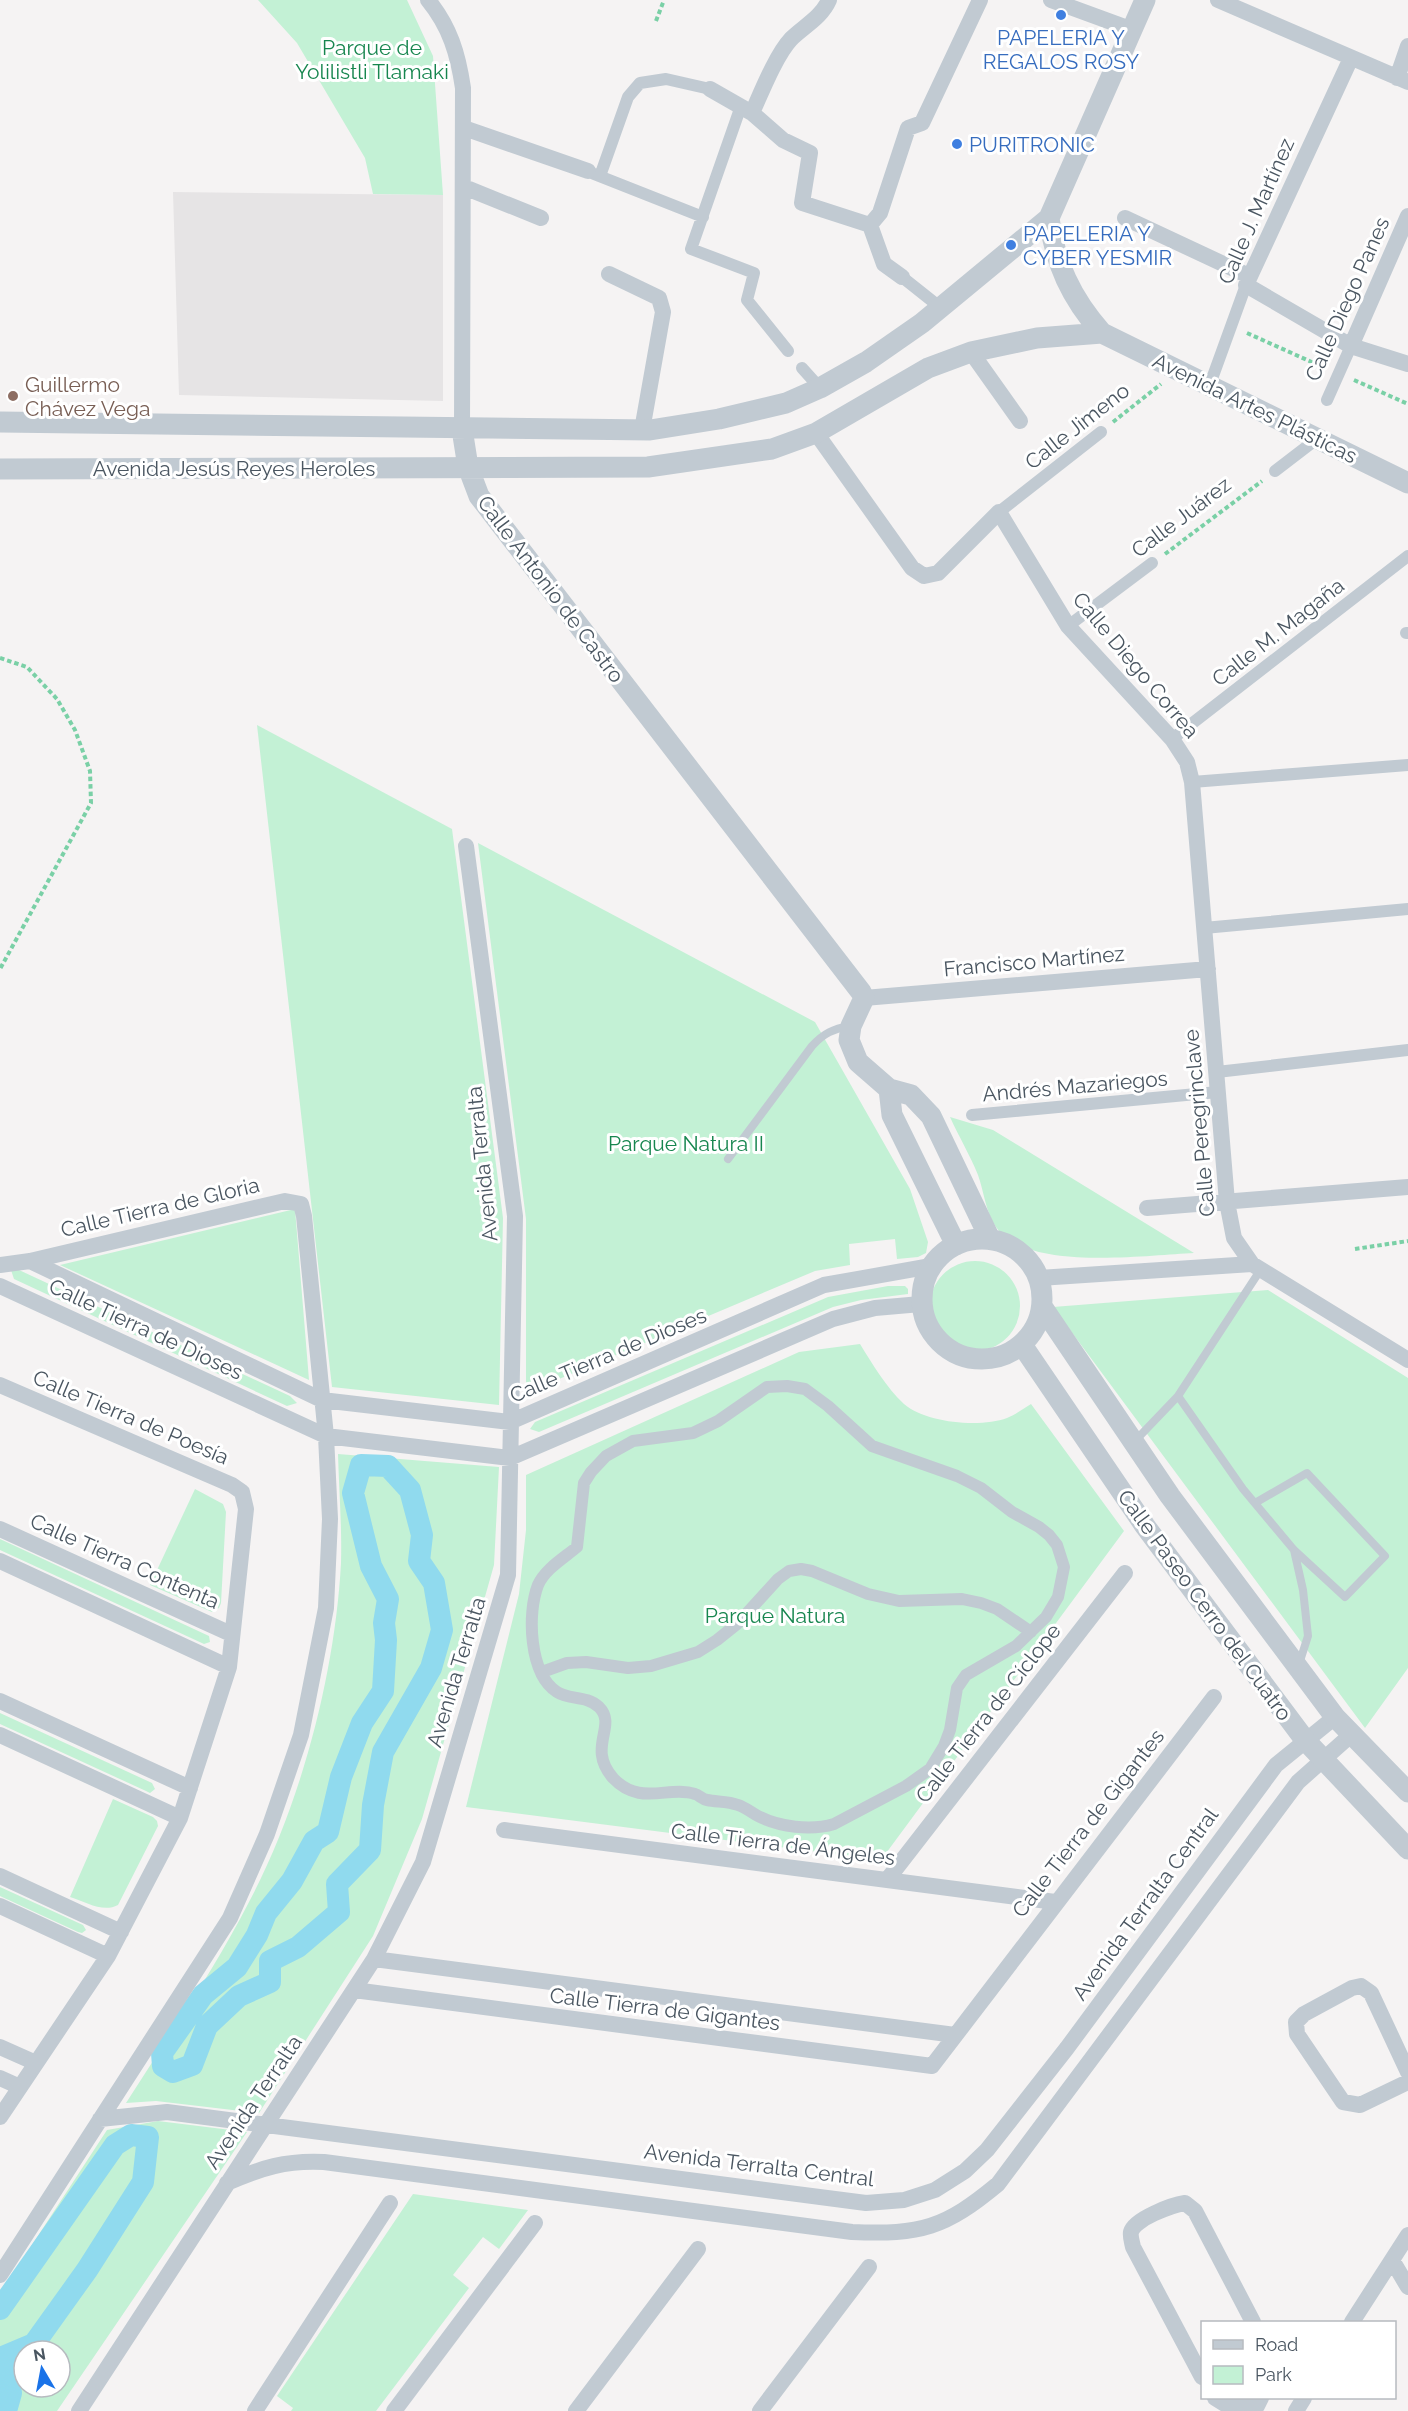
<svg xmlns="http://www.w3.org/2000/svg" width="1408" height="2411" viewBox="0 0 1408 2411" font-family="Raleway,sans-serif">
  <style>
    .education { fill: #e6e4e5 }
    .green { fill: #c3f1d5; fill-rule: evenodd }
    .lines { fill: none; stroke-linecap: round; stroke-linejoin: round }
    .canal { stroke: #90daee; stroke-width: 22 }
    .path { stroke: #7ad0a6; stroke-width: 4; stroke-dasharray: 4.5 3; stroke-linecap: butt }
    .service { stroke: #c1cad2; stroke-width: 8 }
    .pedestrian { stroke: #c1cad2; stroke-width: 12 }
    .minor { stroke: #c1cad2; stroke-width: 16 }
    .tertiary { stroke: #c1cad2; stroke-width: 21 }
    .shop-dot { fill: #3f7fe0; stroke: #fff; stroke-width: 2 }
    .education-dot { fill: #8d6e63; stroke: #fff; stroke-width: 2 }
    .labels { text-anchor: middle; dominant-baseline: central; stroke-width: 6; stroke-linejoin: round; paint-order: stroke }
    .shop-label { font-size: 21px; fill: #366cbe; stroke: #fff; text-anchor: start }
    .park-label { font-size: 21px; fill: #17864f; stroke: #fff }
    .street-label { font-size: 21px; fill: #4a5661; stroke: #fff }
    .education-label { font-size: 21px; fill: #785e54; stroke: #fff; text-anchor: start }
  </style>
  <rect width="100%" height="100%" fill="#f5f3f3"/>
  <!-- education -->
  <path class="education" d="M173,192L443,195V401L179,395Z"/>
  <!-- green -->
  <path class="green" d="M258,0H407L433,56L443,195L373,194L365,158L297,43Z
    M257,725L452,829L503,1218L499,1405L332,1387Z
    M478,843L815,1022L910,1189L928,1242L926,1253L918,1257L897,1259L895,1239L849,1244L850,1265L815,1271L526,1393V1219Z
    M950,1117L993,1130L1194,1253C1145,1255 1027,1272 996,1227C986,1213 984,1192 978,1175C970,1155 959,1137 950,1117Z
    M295,1209L309,1380L60,1265Z
    M930 1306a45 45 0 1 1 90 0a45 45 0 1 1-90 0Z
    M11,1270H19L290,1396L297,1403L287,1406L14,1279Z
    M888,1286H905L908,1289V1294L861,1300L833,1307L539,1432L530,1429L535,1422L828,1297Z
    M1268,1290L1408,1378V1668L1365,1728L1053,1307Z
    M860,1344C873,1365 886,1387 904,1404C926,1423 980,1428 1007,1418C1015,1415 1023,1409 1031,1404L1124,1531L881,1860L466,1807L519,1594L526,1530V1475L799,1352Z
    M338,1454L499,1467L494,1565L422,1819L373,1936L259,2113L156,2101L126,2103C168,2037 213,1972 249,1902C301,1804 335,1674 341,1563C342,1527 339,1490 338,1454Z
    M195,1489L223,1504L226,1512L221,1603L219,1608L212,1612L150,1585Z
    M0,1539L209,1636L210,1642L204,1644L0,1550Z
    M0,1713L152,1783L155,1789L150,1793L146,1791L0,1724Z
    M113,1799L153,1817L157,1821L158,1826L118,1905C103,1913 86,1902 70,1897Z
    M0,1887L83,1925L86,1930L82,1933L78,1932L0,1896Z
    M158,2121L247,2132L57,2411H0V2294L107,2130ZM24,2351H60V2387H24Z
    M413,2194L528,2210L499,2249L483,2237L453,2275L469,2288L376,2411H291L293,2408L277,2396Z"/>
  <g class="lines">
    <!-- canal -->
    <path class="canal" d="M361,1465L388,1466L410,1490L422,1535L419,1561L434,1583L442,1630L431,1668L383,1752L373,1805L370,1850L337,1884L339,1912L298,1947L270,1961V1982L239,1996L207,2026L192,2065L173,2072L163,2066L162,2053L203,1995L237,1967L257,1935L266,1913L292,1881L314,1841L328,1832L341,1777L362,1723L383,1691L386,1640L384,1623L388,1599L371,1566L353,1493Z
      M0,2309L115,2145L131,2135L148,2137L143,2182L87,2270L34,2344L3,2357L11,2393L6,2411"/>
    <!-- path -->
    <path class="path" d="M656,21L664,0
      M1247,333L1325,368
      M1354,380L1408,404
      M1113,422L1161,384
      M1165,554L1262,481
      M0,658L27,667L57,699L75,730L90,771L91,803L0,969
      M1355,1249L1408,1241"/>
    <!-- service -->
    <path class="service" d="M728,1159L812,1046C824,1033 833,1029 850,1026
      M1178,1396L1243,1489L1294,1550L1345,1597L1385,1556L1307,1473L1255,1503
      M1134,1442L1178,1396L1261,1269
      M1294,1550L1303,1590L1308,1636L1299,1664"/>
    <!-- pedestrian -->
    <path class="pedestrian" d="M741,106L691,249L754,273L747,300L788,351
      M594,174L703,217
      M600,176L628,97L640,83L666,79L710,89
      M902,277L941,308
      M802,368L820,388
      M1209,387L1246,285
      M1327,400L1351,346
      M1275,471L1318,438
      M999,512L1101,432
      M1068,626L1152,563
      M1406,633H1408
      M1172,739L1408,556
      M1192,782L1408,765
      M1204,928L1408,909
      M1217,1072L1408,1050
      M972,1115L1218,1092
      M787,1386L805,1389L828,1406L872,1446L957,1476L981,1488L1012,1512L1039,1527L1049,1535L1057,1545L1064,1567L1058,1597L1046,1617L1016,1646L966,1675L957,1688L950,1730L944,1746L930,1769L906,1786L834,1824C811,1831 779,1827 758,1816C752,1813 745,1807 738,1805C728,1801 717,1802 707,1800C702,1799 699,1795 695,1794C669,1785 640,1807 613,1778C586,1747 618,1726 599,1707C586,1695 569,1700 557,1692C529,1674 527,1613 538,1585C545,1569 564,1558 577,1547L584,1483L591,1472L606,1456L633,1441L693,1433L718,1421L767,1387Z
      M542,1672L567,1663L586,1662L628,1668L651,1666L698,1652L717,1640L737,1624L778,1579L789,1571L801,1569L812,1571L868,1594L899,1601L962,1599L981,1603L997,1609L1031,1632"/>
    <!-- minor -->
    <path class="minor" d="M428,0C450,27 458,54 463,88L462,429
      M1051,0L1133,30
      M1218,0L1408,82
      M1351,58L1246,285L1351,346L1408,364
      M1397,78L1408,46
      M710,89L752,113L783,140L810,153L802,203L870,225
      M752,113C761,93 776,55 791,39C804,26 821,18 829,0
      M464,128L588,171
      M464,187L541,218
      M1125,218L1249,276
      M870,225L880,213L908,128L922,123L980,0
      M870,225L884,264L902,277
      M609,274L659,298L663,312L642,430
      M1351,346L1408,216
      M971,352L1020,421
      M816,433L912,568L924,576L938,573L999,512L1068,626L1172,739L1187,762L1192,782L1227,1202L1234,1238L1252,1264L1408,1360
      M864,998L1208,969
      M1147,1208L1408,1187
      M30,1261L322,1400L510,1422L824,1285L931,1266
      M0,1265L30,1261L285,1201L301,1204L304,1216L326,1436L330,1519L326,1608L301,1735L267,1834L230,1918L0,2275
      M1039,1278L1252,1264
      M0,1286L326,1436L510,1458L833,1319L875,1308L921,1304
      M0,1385L232,1485L242,1492L246,1509L229,1667L180,1818L108,1956L0,2117
      M0,1529L231,1634
      M0,1561L229,1667
      M0,1701L190,1788
      M0,1735L180,1818
      M504,1830L1055,1902
      M0,1876L121,1932
      M887,1880L1125,1573
      M0,1906L108,1956
      M374,1959L955,2035
      M354,1990L932,2066L1214,1697
      M0,2047L36,2063
      M1408,2072L1371,1993L1361,1986L1352,1988L1304,2014L1296,2022L1297,2034L1343,2102L1360,2105L1408,2082
      M0,2078L20,2087
      M100,2119L167,2112L866,2203L904,2200L935,2190L965,2171L987,2150L1067,2048L1276,1765L1335,1717
      M227,2183C261,2168 286,2160 324,2162L852,2232C921,2235 945,2228 998,2184L1298,1782L1352,1734
      M1392,2260L1408,2287
      M1352,2322L1408,2235
      M1202,2377L1133,2247C1132,2242 1130,2236 1131,2232C1134,2219 1172,2205 1185,2203L1195,2211L1253,2322
      M1215,2398L1228,2406H1257L1261,2398
      M79,2411L374,1959L423,1862L508,1575L515,1216L466,846
      M255,2411L390,2203
      M394,2411L535,2223
      M576,2411L698,2249
      M760,2411L869,2267
      M1296,2411L1304,2398"/>
    <!-- tertiary -->
    <path class="tertiary" d="M1049,218C1055,263 1071,298 1102,333L1408,483
      M0,422L650,430L719,419L786,403L820,388L866,362L922,323L1049,218L1145,0
      M462,429L468,467L479,496L861,992L864,998L851,1026L849,1040L858,1062L889,1089L911,1095L931,1116L990,1239
      M0,469L648,467L772,449L816,433L928,368L971,352L1037,338L1102,333
      M889,1089L892,1115L956,1245
      M922 1299a60 60 0 1 1 120 0a60 60 0 1 1-120 0Z
      M1043,1308L1170,1496L1335,1717L1408,1792
      M1022,1345L1145,1526L1305,1740L1408,1849"/>
  </g>
  <!-- markers -->
  <g class="shop-dot">
    <circle cx="1061" cy="15" r="6"/>
    <circle cx="957" cy="144" r="6"/>
    <circle cx="1011" cy="245" r="6"/>
  </g>
  <circle class="education-dot" cx="13" cy="396" r="6"/>
  <g class="labels">
    <!-- shop labels -->
    <g class="shop-label">
      <text x="1061" y="37" text-anchor="middle">PAPELERIA Y<tspan x="1061" dy="24">REGALOS ROSY</tspan></text>
      <text x="969" y="144">PURITRONIC</text>
      <text x="1023" y="233">PAPELERIA Y<tspan x="1023" dy="24">CYBER YESMIR</tspan></text>
    </g>
    <!-- park labels -->
    <g class="park-label">
      <text x="372" y="47">Parque de<tspan x="372" dy="24">Yolilistli Tlamaki</tspan></text>
      <text x="686" y="1143">Parque Natura II</text>
      <text x="775" y="1615">Parque Natura</text>
    </g>
    <!-- street labels -->
    <g class="street-label">
      <text transform="translate(1256 211) rotate(-66)">Calle J. Martínez</text>
      <text transform="translate(1347 299) rotate(-66)">Calle Diego Panes</text>
      <text transform="translate(1255 408) rotate(26)">Avenida Artes Plásticas</text>
      <text transform="translate(1077 426) rotate(-38)">Calle Jimeno</text>
      <text x="234" y="468">Avenida Jesús Reyes Heroles</text>
      <text transform="translate(1181 517) rotate(-37)">Calle Juárez</text>
      <text transform="translate(551 589) rotate(53)">Calle Antonio de Castro</text>
      <text transform="translate(1278 632) rotate(-38)">Calle M. Magaña</text>
      <text transform="translate(1136 665) rotate(50)">Calle Diego Correa</text>
      <text transform="translate(1034 961) rotate(-5)">Francisco Martínez</text>
      <text transform="translate(1075 1086) rotate(-5)">Andrés Mazariegos</text>
      <text transform="translate(1199 1123) rotate(-95)">Calle Peregrinclave</text>
      <text transform="translate(482 1164) rotate(-96)">Avenida Terralta</text>
      <text transform="translate(160 1207) rotate(-13)">Calle Tierra de Gloria</text>
      <text transform="translate(146 1329) rotate(25)">Calle Tierra de Dioses</text>
      <text transform="translate(608 1355) rotate(-23)">Calle Tierra de Dioses</text>
      <text transform="translate(131 1417) rotate(23)">Calle Tierra de Poesía</text>
      <text transform="translate(125 1561) rotate(24)">Calle Tierra Contenta</text>
      <text transform="translate(1205 1605) rotate(54)">Calle Paseo Cerro del Cuatro</text>
      <text transform="translate(456 1672) rotate(-73)">Avenida Terralta</text>
      <text transform="translate(988 1713) rotate(-52)">Calle Tierra de Cíclope</text>
      <text transform="translate(1088 1823) rotate(-52)">Calle Tierra de Gigantes</text>
      <text transform="translate(783 1844) rotate(7)">Calle Tierra de Ángeles</text>
      <text transform="translate(1145 1904) rotate(-54)">Avenida Terralta Central</text>
      <text transform="translate(665 2009) rotate(7)">Calle Tierra de Gigantes</text>
      <text transform="translate(253 2102) rotate(-56)">Avenida Terralta</text>
      <text transform="translate(759 2165) rotate(7)">Avenida Terralta Central</text>
    </g>
    <!-- education labels -->
    <g class="education-label">
      <text x="25" y="384">Guillermo<tspan x="25" dy="24">Chávez Vega</tspan></text>
    </g>
  </g>
  <!-- legend -->
  <rect x="1201" y="2321" width="195" height="78" fill="#ffffff" stroke="#b7bbc0" stroke-width="1.5"/>
  <rect x="1213" y="2340" width="30" height="9" fill="#c1cad2" stroke="#b7bbc0" stroke-width="1.5"/>
  <text x="1255" y="2351" font-size="18" fill="#4a5661">Road</text>
  <rect x="1213" y="2366" width="30" height="18" fill="#c3f1d5" stroke="#b7bbc0" stroke-width="1.5"/>
  <text x="1255" y="2381" font-size="18" fill="#4a5661">Park</text>
  <!-- north arrow -->
  <g transform="translate(42 2369) rotate(350)"><circle r="28" fill="#ffffff" stroke="#b7bbc0" stroke-width="1.5"/>
  <path d="M0-4.5L10 22L0 15L-10 22Z" fill="#1a73e8"/>
  <text y="-9" font-size="16" font-weight="bold" text-anchor="middle" fill="#4a5661">N</text>
  </g>
</svg>
